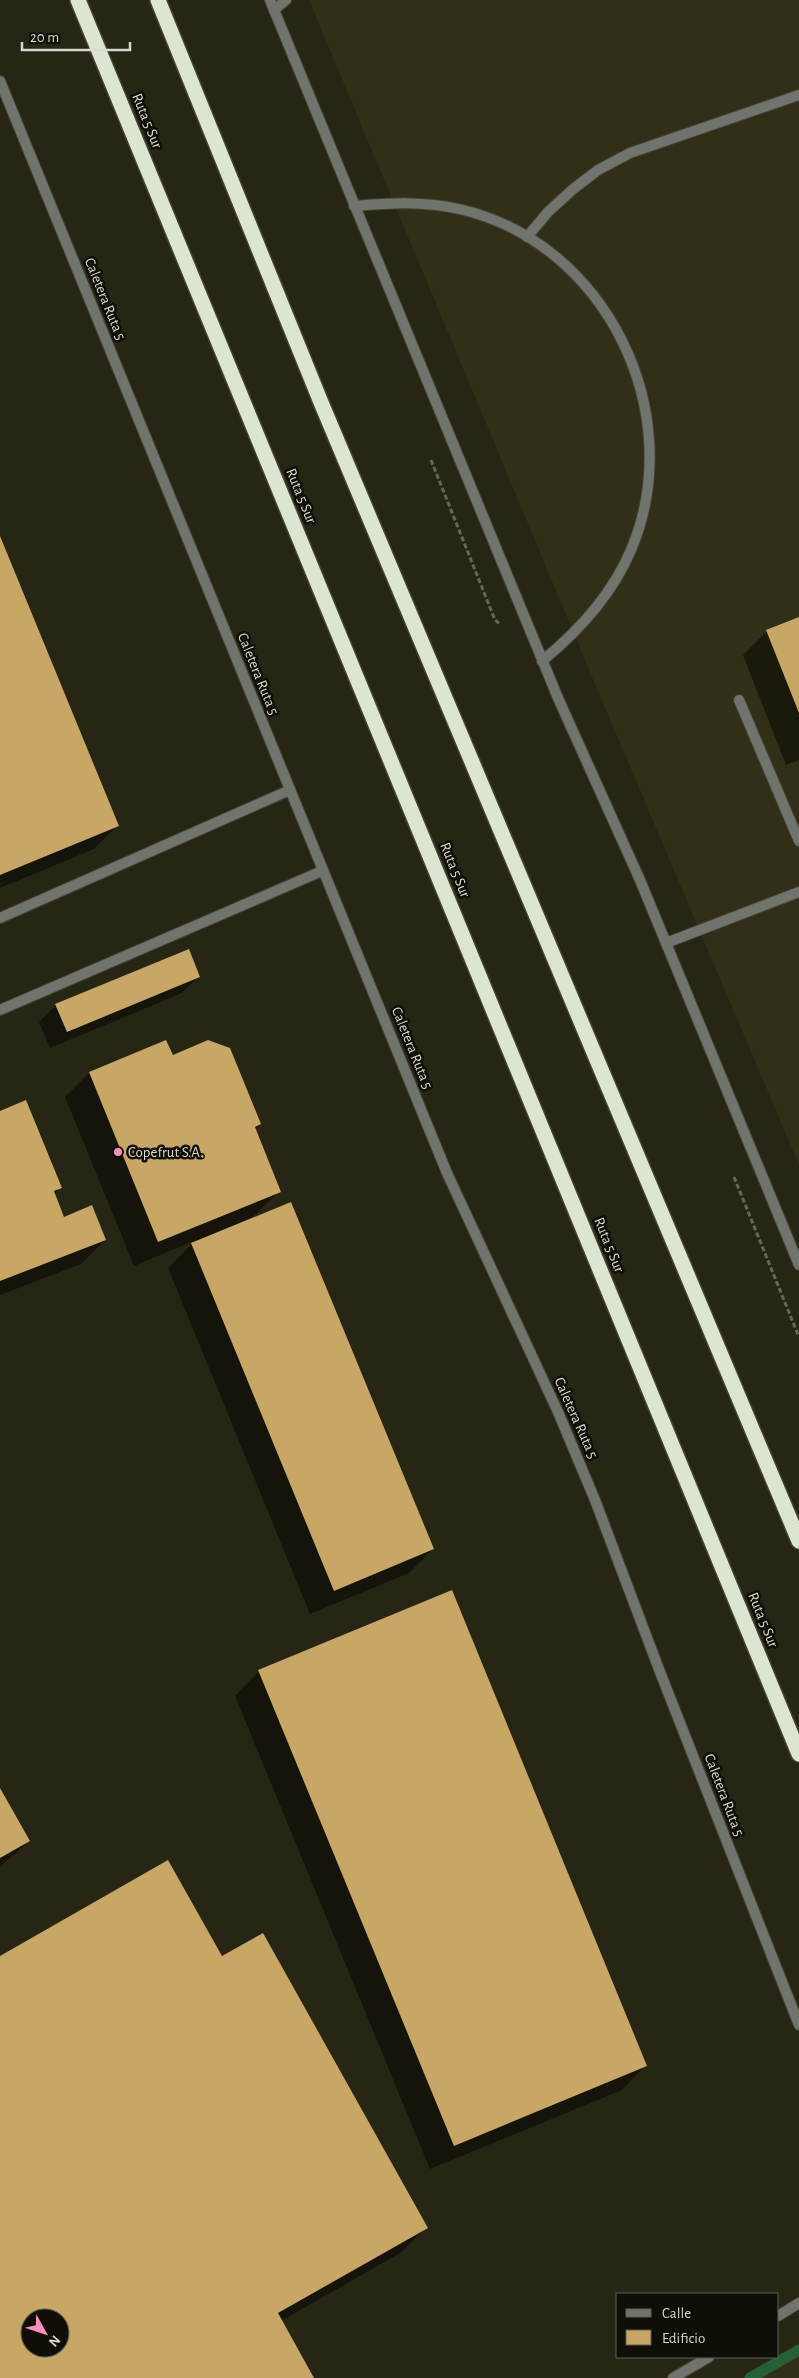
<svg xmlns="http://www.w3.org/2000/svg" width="799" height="2378" viewBox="0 0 799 2378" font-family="'Alegreya Sans',sans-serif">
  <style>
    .built { fill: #312f18 }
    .shadow { fill: #0007; fill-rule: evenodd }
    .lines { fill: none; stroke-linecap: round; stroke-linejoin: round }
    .stream { stroke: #256135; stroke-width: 11 }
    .building { fill: #c8a663; fill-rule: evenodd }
    .service-casing { stroke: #444333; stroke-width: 12 }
    .tertiary-casing { stroke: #444333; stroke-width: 12 }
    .motorway-casing { stroke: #444333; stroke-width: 18 }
    .path { stroke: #676658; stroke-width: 3; stroke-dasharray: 5 2.5; stroke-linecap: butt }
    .service { stroke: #71746c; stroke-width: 10 }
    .tertiary { stroke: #71746c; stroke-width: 10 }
    .motorway { stroke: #dce5d2; stroke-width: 15 }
    .poi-dot { fill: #fe8ebd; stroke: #0f0e07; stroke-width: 2 }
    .labels { text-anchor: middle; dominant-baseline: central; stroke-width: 5; stroke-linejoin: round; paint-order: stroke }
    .street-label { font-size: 15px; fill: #dad9cf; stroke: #0f0e07 }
    .poi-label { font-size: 15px; fill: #dad9cf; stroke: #0f0e07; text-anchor: start }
  </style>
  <rect width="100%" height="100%" fill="#272615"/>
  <!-- built -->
  <path class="built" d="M309,0H799V1165L603,703Z
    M799,2349V2378H750L769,2367Z"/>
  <!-- shadow -->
  <path class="shadow" d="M0,539L118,825L94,849L0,888Z
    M799,618V760L786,765L743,655L767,631Z
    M199,976L182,993L50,1048L39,1022L56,1005Z
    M173,1057L260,1124L254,1130L279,1191L251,1219L433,1549L409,1573L310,1614L168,1268L196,1240L134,1266L65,1097L89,1073Z
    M0,1112L60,1188L54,1195L64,1218L105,1240L81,1264L0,1295Z
    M259,1671L646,2065L622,2090L430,2169L235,1696Z
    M0,1790L29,1841L0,1867Z
    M0,1957L222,1958L426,2227L402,2252L281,2321L313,2378H0ZM30,2318H60V2348H30Z"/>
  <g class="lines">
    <!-- stream -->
    <path class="stream" d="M750,2378L799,2350"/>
  </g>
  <!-- building -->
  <path class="building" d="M0,536L119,826L0,875Z
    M799,617V713L766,630Z
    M189,949L200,977L67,1032L55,1004Z
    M166,1040L173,1055L208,1040L230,1048L261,1124L255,1127L281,1192L158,1242L89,1072Z
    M26,1100L62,1188L54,1191L64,1217L92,1205L106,1240L0,1281V1111Z
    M291,1202L434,1549L334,1591L191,1243Z
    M452,1590L647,2066L454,2146L258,1670Z
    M0,1788L30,1841L0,1858Z
    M168,1860L222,1956L263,1933L428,2228L278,2313L314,2378H0V1956ZM30,2318H60V2348H30Z"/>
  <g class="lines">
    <defs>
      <path id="service" d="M274,10L286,0
        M354,206C390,203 424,201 459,209C606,242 689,413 631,550C612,595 580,630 542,661
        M527,237L548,212L572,190L598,170L630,153L799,95
        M739,700L799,841
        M0,918L290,790
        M666,943L799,892
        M0,1010L322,871"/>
      <path id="tertiary" d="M270,0L558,698L640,880L799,1265
        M0,81L447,1173L558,1412L595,1500L660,1672L799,2025
        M778,2316L799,2303
        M673,2378L709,2357"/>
      <path id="motorway" d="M78,0L799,1754
        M158,0L320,400L799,1541"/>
    </defs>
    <!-- service casing -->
    <use href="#service" class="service-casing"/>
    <!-- tertiary casing -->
    <use href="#tertiary" class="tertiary-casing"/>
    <!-- motorway casing -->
    <use href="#motorway" class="motorway-casing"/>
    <!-- path -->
    <path class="path" d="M431,460L495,620L500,624
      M734,1177L799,1337"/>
    <!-- service -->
    <use href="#service" class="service"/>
    <!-- tertiary -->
    <use href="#tertiary" class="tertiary"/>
    <!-- motorway -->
    <use href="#motorway" class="motorway"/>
  </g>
  <!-- markers -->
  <circle class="poi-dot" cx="118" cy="1152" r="5"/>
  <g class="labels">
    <!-- street labels -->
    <g class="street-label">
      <text transform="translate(147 121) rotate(68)">Ruta 5 Sur</text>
      <text transform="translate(105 299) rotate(68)">Caletera Ruta 5</text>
      <text transform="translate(301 496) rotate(68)">Ruta 5 Sur</text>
      <text transform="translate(258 674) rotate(68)">Caletera Ruta 5</text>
      <text transform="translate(455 870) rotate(68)">Ruta 5 Sur</text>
      <text transform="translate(412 1048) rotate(68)">Caletera Ruta 5</text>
      <text transform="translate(609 1245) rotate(68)">Ruta 5 Sur</text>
      <text transform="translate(576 1418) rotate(66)">Caletera Ruta 5</text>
      <text transform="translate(763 1620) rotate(68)">Ruta 5 Sur</text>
      <text transform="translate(724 1795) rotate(69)">Caletera Ruta 5</text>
    </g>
    <!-- poi labels -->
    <g class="poi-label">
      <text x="128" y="1152">Copefrut S.A.</text>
    </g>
  </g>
  <!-- legend -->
  <rect x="616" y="2293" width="162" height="65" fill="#0f0e07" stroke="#605f57"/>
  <rect x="626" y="2309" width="25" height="8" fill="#71746c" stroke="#605f57"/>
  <text x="662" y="2318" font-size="15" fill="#dad9cf">Calle</text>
  <rect x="626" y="2330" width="25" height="15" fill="#c8a663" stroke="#605f57"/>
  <text x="662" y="2343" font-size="15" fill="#dad9cf">Edificio</text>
  <!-- north arrow -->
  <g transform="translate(45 2333) rotate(130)"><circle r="24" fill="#0f0e07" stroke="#605f57"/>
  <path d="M0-4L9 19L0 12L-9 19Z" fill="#fe8ebd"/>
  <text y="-8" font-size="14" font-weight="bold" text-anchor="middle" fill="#dad9cf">N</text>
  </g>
  <!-- scale -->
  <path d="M22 42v8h108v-8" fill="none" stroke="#dad9cf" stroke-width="2.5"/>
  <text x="30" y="42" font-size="15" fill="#dad9cf" stroke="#0f0e07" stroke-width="4" paint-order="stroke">20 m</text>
</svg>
